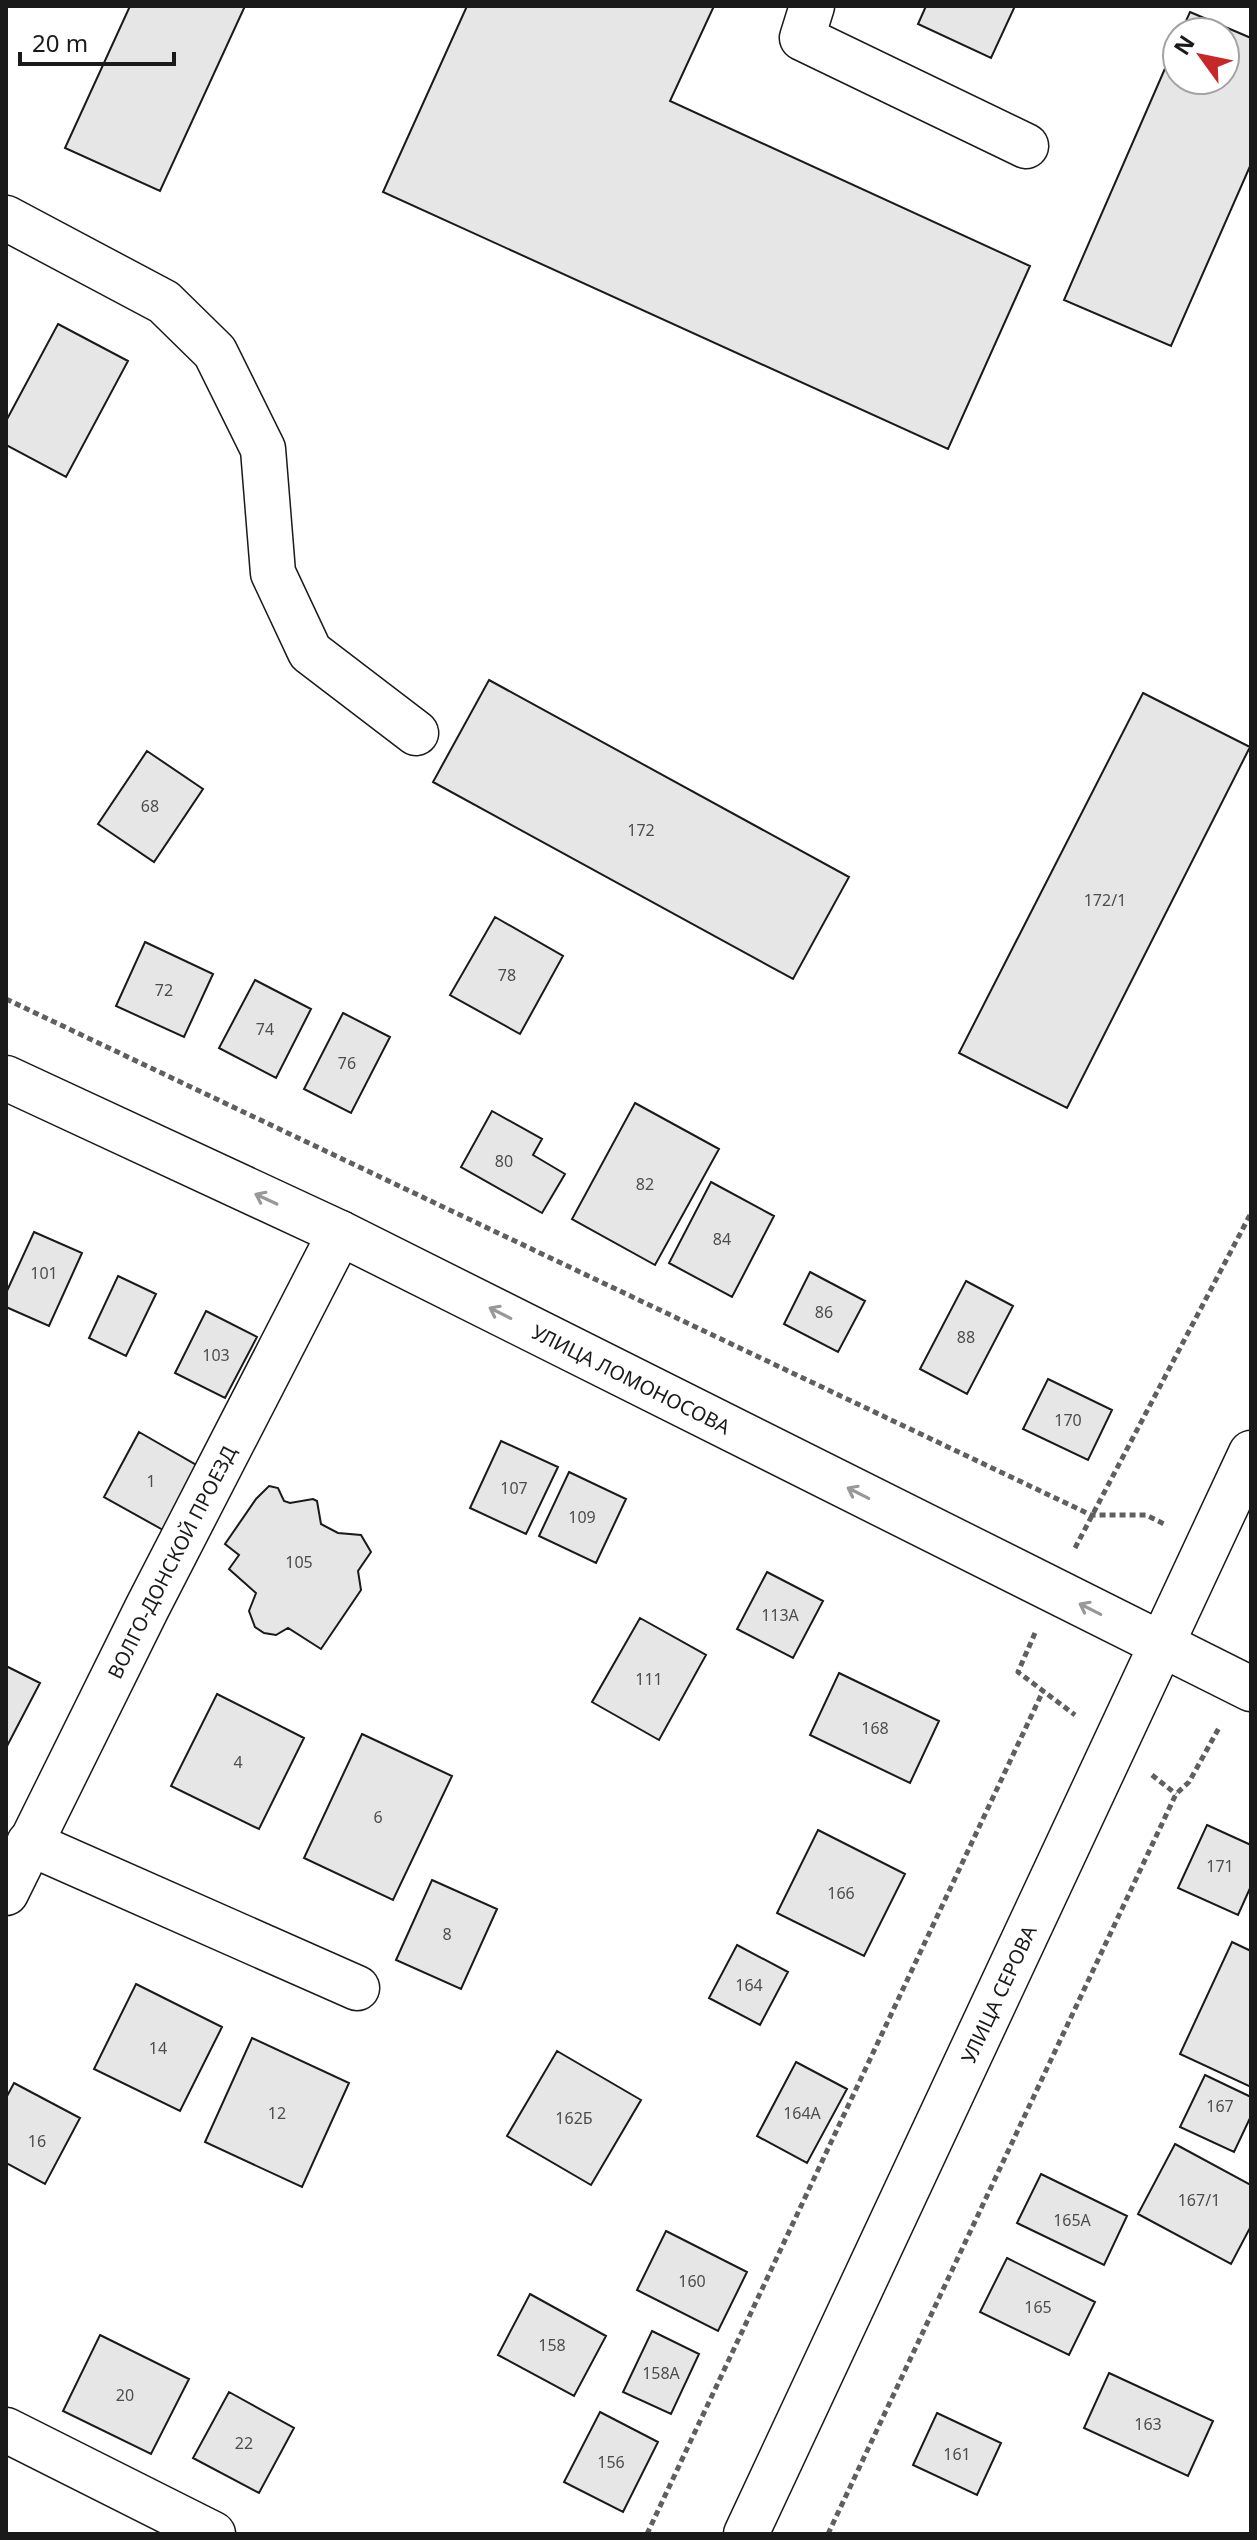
<svg xmlns="http://www.w3.org/2000/svg" width="1257" height="2540" viewBox="0 0 1257 2540" font-family="'Noto Sans',sans-serif">
  <style>
    .building { fill: #e6e6e6; stroke: #1a1a1a; stroke-width: 2 }
    .lines { fill: none; stroke-linecap: round; stroke-linejoin: round }
    .minor-casing { stroke: #1a1a1a; stroke-width: 47 }
    .major-casing { stroke: #1a1a1a; stroke-width: 47 }
    .path { stroke: #5f5f5f; stroke-width: 5; stroke-dasharray: 6 4; stroke-linecap: butt }
    .minor { stroke: #fff; stroke-width: 44 }
    .major { stroke: #fff; stroke-width: 44 }
    .oneway { stroke: #989898 }
    .labels { text-anchor: middle; dominant-baseline: central; stroke-width: 6; stroke-linejoin: round; paint-order: stroke }
    .number-label { font-size: 16px; fill: #4d4d4d }
    .street-label { font-size: 20px; fill: #1a1a1a; stroke: #fff }
  </style>
  <rect width="100%" height="100%" fill="#fff"/>
  <!-- building -->
  <path class="building" d="M130,6H245L160,191L65,148Z
    M467,6H714L670,101L1030,266L948,449L383,192Z
    M926,6H1015L991,58L918,24Z
    M1190,12L1251,38V164L1171,346L1064,300L1177,41V80H1225V32H1181Z
    M58,324L128,361L66,477L6,445V421Z
    M489,680L849,877L793,979L433,782Z
    M1143,693L1250,747L1067,1108L959,1053Z
    M147,751L203,789L154,862L98,824Z
    M495,917L563,956L520,1034L450,995Z
    M145,942L213,974L184,1037L116,1006Z
    M255,980L311,1009L276,1078L219,1048Z
    M343,1013L390,1037L351,1113L304,1089Z
    M635,1103L719,1149L655,1265L572,1219Z
    M492,1111L542,1139L533,1155L565,1174L542,1213L461,1167Z
    M711,1182L774,1216L732,1297L669,1263Z
    M34,1232L82,1253L49,1326L6,1307V1293Z
    M810,1272L865,1301L838,1352L784,1324Z
    M118,1276L156,1294L126,1356L89,1338Z
    M966,1281L1013,1306L967,1394L920,1369Z
    M206,1311L257,1337L225,1398L175,1373Z
    M1048,1379L1112,1410L1088,1460L1023,1429Z
    M139,1432L198,1466L163,1530L104,1497Z
    M501,1441L558,1467L526,1534L470,1508Z
    M569,1472L626,1499L596,1563L539,1536Z
    M269,1486L278,1488L284,1501L290,1503L313,1499L317,1501L321,1524L338,1533L361,1535L371,1552L358,1571L361,1590L321,1649L288,1628L276,1635L264,1633L255,1627L249,1611L256,1593L229,1569L239,1555L225,1544L256,1499Z
    M767,1572L823,1601L793,1658L737,1629Z
    M640,1618L706,1655L659,1740L592,1702Z
    M6,1666L40,1683L6,1748Z
    M839,1673L939,1721L910,1783L810,1735Z
    M217,1694L304,1738L259,1829L171,1786Z
    M362,1734L452,1776L393,1900L304,1858Z
    M1207,1825L1251,1845V1886L1238,1915L1178,1888Z
    M818,1830L905,1874L864,1956L777,1913Z
    M432,1880L497,1909L461,1989L396,1960Z
    M1232,1942L1251,1951V2087L1180,2054Z
    M737,1945L788,1972L760,2025L709,1998Z
    M136,1984L222,2027L180,2111L94,2069Z
    M252,2038L349,2083L302,2187L205,2142Z
    M557,2051L641,2100L591,2185L507,2136Z
    M796,2062L847,2089L807,2163L757,2136Z
    M1205,2075L1251,2097V2116L1234,2152L1180,2127Z
    M14,2083L80,2118L45,2184L6,2163V2098Z
    M1175,2144L1251,2185V2226L1231,2264L1138,2214Z
    M1041,2174L1127,2216L1104,2265L1017,2223Z
    M666,2231L747,2272L718,2331L637,2290Z
    M1007,2258L1095,2302L1069,2355L980,2312Z
    M530,2294L606,2336L574,2396L498,2355Z
    M652,2331L699,2354L671,2414L623,2392Z
    M100,2335L189,2379L151,2454L63,2411Z
    M1109,2373L1213,2421L1188,2476L1084,2428Z
    M229,2392L294,2428L259,2493L193,2458Z
    M600,2412L658,2442L623,2512L564,2482Z
    M937,2413L1001,2443L977,2495L913,2465Z"/>
  <g class="lines">
    <defs>
      <g id="minor">
        <path d="M812,6L802,38L1026,146"/>
        <path d="M6,218L164,302L215,352L263,449L273,573L310,652L416,733"/>
        <path id="s1" d="M6,1078L340,1233L1251,1689"/>
        <path d="M29,1843L357,1988"/>
        <path id="s2" d="M6,1893L147,1608L340,1233"/>
        <path d="M6,2430L213,2534"/>
      </g>
      <g id="major">
        <path id="s3" d="M746,2534L1251,1453"/>
      </g>
    </defs>
    <!-- minor casing -->
    <use href="#minor" class="minor-casing"/>
    <!-- major casing -->
    <use href="#major" class="major-casing"/>
    <!-- path -->
    <path class="path" d="M6,999L1091,1515H1146L1164,1524
      M1075,1548L1251,1213
      M1035,1633L1018,1672L1075,1715
      M1152,1775L1176,1794
      M647,2534L1043,1691
      M828,2534L1176,1794L1189,1782L1220,1726"/>
    <!-- minor -->
    <use href="#minor" class="minor"/>
    <!-- major -->
    <use href="#major" class="major"/>
  </g>
  <!-- one-way arrows -->
  <defs><path id="oneway-shaft" d="M-6 0H5M1.5-3L5.5 0L1.5 3" fill="none" stroke-width="1.6" stroke-linecap="round" stroke-linejoin="round" transform="scale(2)"/></defs>
  <g class="oneway">
    <use href="#oneway-shaft" transform="translate(266 1199) rotate(-155)"/>
    <use href="#oneway-shaft" transform="translate(500 1313) rotate(-153)"/>
    <use href="#oneway-shaft" transform="translate(858 1493) rotate(-153)"/>
    <use href="#oneway-shaft" transform="translate(1090 1609) rotate(-153)"/>
  </g>
  <g class="labels">
    <!-- number labels -->
    <g class="number-label">
      <text x="150" y="806">68</text>
      <text x="641" y="830">172</text>
      <text x="1105" y="900">172/1</text>
      <text x="507" y="975">78</text>
      <text x="164" y="990">72</text>
      <text x="265" y="1029">74</text>
      <text x="347" y="1063">76</text>
      <text x="504" y="1161">80</text>
      <text x="645" y="1184">82</text>
      <text x="722" y="1239">84</text>
      <text x="44" y="1273">101</text>
      <text x="824" y="1312">86</text>
      <text x="966" y="1337">88</text>
      <text x="216" y="1355">103</text>
      <text x="1068" y="1420">170</text>
      <text x="151" y="1481">1</text>
      <text x="514" y="1488">107</text>
      <text x="582" y="1517">109</text>
      <text x="299" y="1562">105</text>
      <text x="780" y="1615">113А</text>
      <text x="649" y="1679">111</text>
      <text x="875" y="1728">168</text>
      <text x="238" y="1762">4</text>
      <text x="378" y="1817">6</text>
      <text x="1220" y="1866">171</text>
      <text x="841" y="1893">166</text>
      <text x="447" y="1934">8</text>
      <text x="749" y="1985">164</text>
      <text x="158" y="2048">14</text>
      <text x="1220" y="2106">167</text>
      <text x="277" y="2113">12</text>
      <text x="802" y="2113">164А</text>
      <text x="574" y="2118">162Б</text>
      <text x="37" y="2141">16</text>
      <text x="1199" y="2200">167/1</text>
      <text x="1072" y="2220">165А</text>
      <text x="692" y="2281">160</text>
      <text x="1038" y="2307">165</text>
      <text x="552" y="2345">158</text>
      <text x="661" y="2373">158А</text>
      <text x="125" y="2395">20</text>
      <text x="1148" y="2424">163</text>
      <text x="244" y="2443">22</text>
      <text x="957" y="2454">161</text>
      <text x="611" y="2462">156</text>
    </g>
    <!-- street labels -->
    <g class="street-label">
      <text stroke="none"><textPath href="#s1" startOffset="694">УЛИЦА ЛОМОНОСОВА</textPath></text>
      <text stroke="none"><textPath href="#s2" startOffset="370">ВОЛГО-ДОНСКОЙ ПРОЕЗД</textPath></text>
      <text stroke="none"><textPath href="#s3" startOffset="596">УЛИЦА СЕРОВА</textPath></text>
    </g>
  </g>
  <!-- border -->
  <rect width="1257" height="2540" fill="none" stroke="#1a1a1a" stroke-width="16"/>
  <!-- north arrow -->
  <g transform="translate(1201 56) rotate(303)"><circle r="38" fill="#ffffff" stroke="#a3a3a3" stroke-width="2"/>
  <path d="M0-6L14 30L0 20L-14 30Z" fill="#c62828"/>
  <text y="-12" font-size="22" font-weight="bold" text-anchor="middle" fill="#1a1a1a">N</text>
  </g>
  <!-- scale -->
  <path d="M20 52v12h154v-12" fill="none" stroke="#1a1a1a" stroke-width="4"/>
  <text x="32" y="52" font-size="24" fill="#1a1a1a" stroke="#ffffff" stroke-width="6" paint-order="stroke">20 m</text>
</svg>
